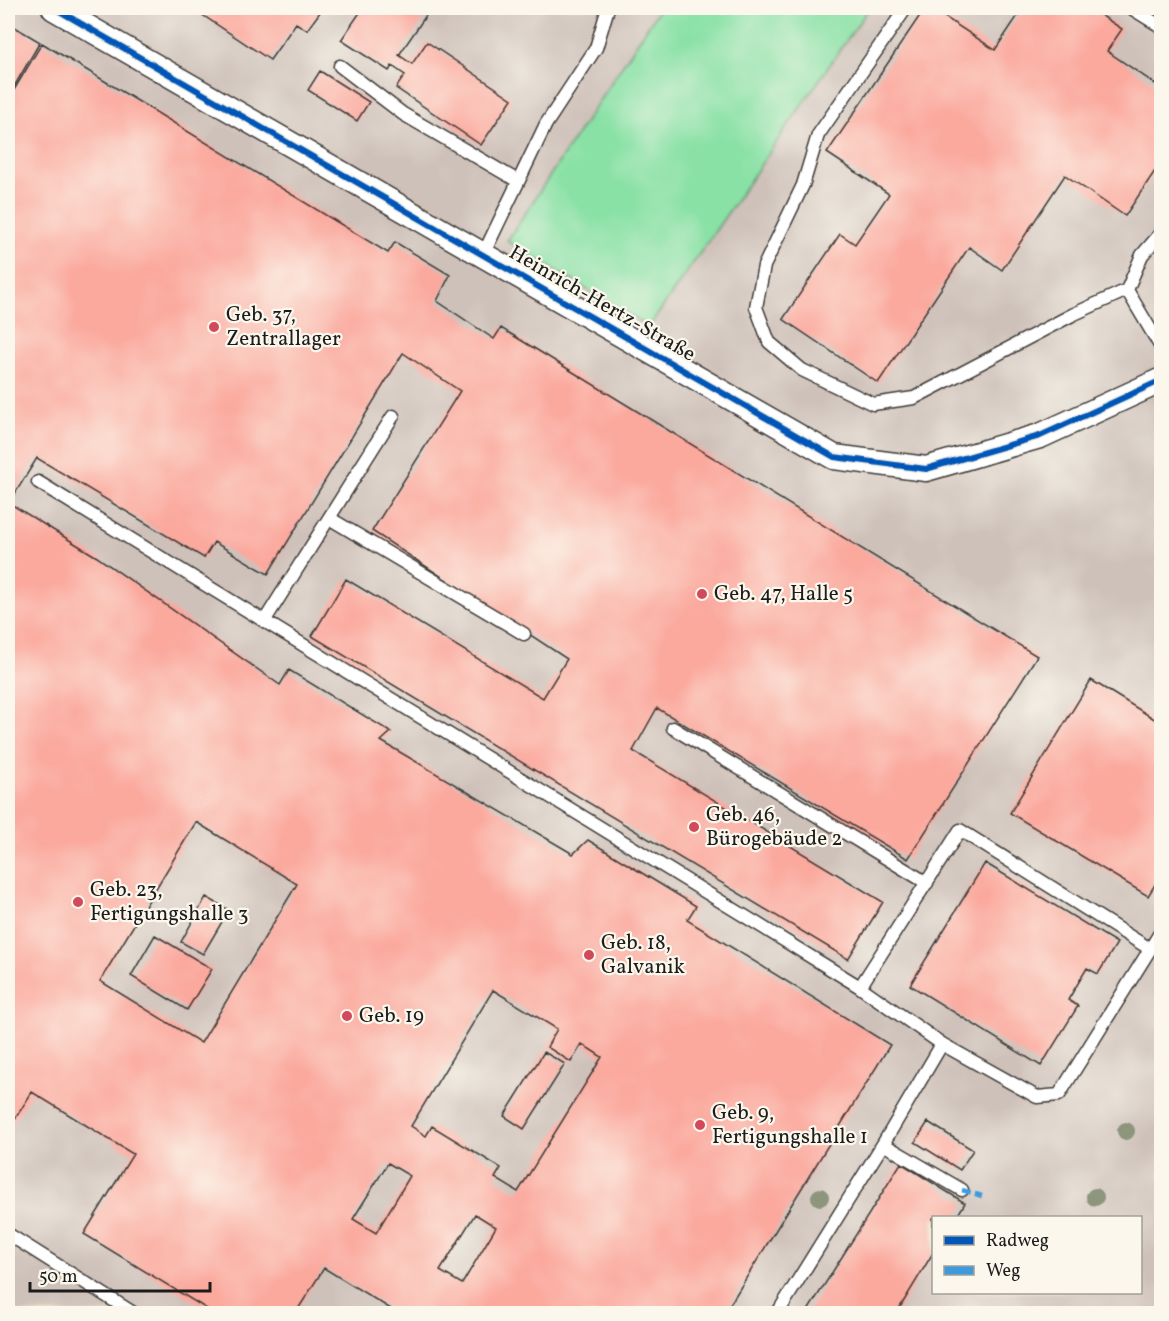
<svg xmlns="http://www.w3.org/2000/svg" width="1169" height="1321" viewBox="0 0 1169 1321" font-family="Vollkorn,serif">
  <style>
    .industrial { fill: #cec1ba; fill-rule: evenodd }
    .green { fill: #89e1a6; stroke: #527e61; stroke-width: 1.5 }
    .building { fill: #fba89d; fill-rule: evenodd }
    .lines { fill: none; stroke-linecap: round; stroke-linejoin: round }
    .lane-casing { stroke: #3c3935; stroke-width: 15 }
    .street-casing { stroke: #3c3935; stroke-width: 27 }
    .lane { stroke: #fff; stroke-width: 12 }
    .street { stroke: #fff; stroke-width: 24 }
    .quiet { stroke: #3c9bdf; stroke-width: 4.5; stroke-dasharray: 9 4.5; stroke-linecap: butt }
    .cycleway-casing { stroke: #fbf7ec; stroke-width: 10 }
    .cycleway { stroke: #0057b8; stroke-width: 6 }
    .tree { fill: #8e957d }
    .poi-dot { fill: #d1495b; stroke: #fbf7ec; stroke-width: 2 }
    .labels { text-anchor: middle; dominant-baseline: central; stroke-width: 4.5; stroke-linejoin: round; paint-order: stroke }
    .street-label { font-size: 21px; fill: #1c1c1c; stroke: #fbf7ec }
    .poi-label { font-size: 21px; fill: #1c1c1c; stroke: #fbf7ec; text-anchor: start }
  </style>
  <rect width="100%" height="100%" fill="#fbf7ec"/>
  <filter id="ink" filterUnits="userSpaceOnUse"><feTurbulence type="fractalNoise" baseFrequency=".0167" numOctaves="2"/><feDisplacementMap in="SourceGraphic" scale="12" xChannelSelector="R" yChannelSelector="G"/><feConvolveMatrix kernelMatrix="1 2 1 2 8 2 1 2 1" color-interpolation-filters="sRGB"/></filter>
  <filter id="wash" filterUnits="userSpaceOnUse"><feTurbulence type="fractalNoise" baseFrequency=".008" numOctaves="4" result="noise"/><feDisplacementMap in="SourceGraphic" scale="24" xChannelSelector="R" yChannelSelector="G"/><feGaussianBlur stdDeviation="1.35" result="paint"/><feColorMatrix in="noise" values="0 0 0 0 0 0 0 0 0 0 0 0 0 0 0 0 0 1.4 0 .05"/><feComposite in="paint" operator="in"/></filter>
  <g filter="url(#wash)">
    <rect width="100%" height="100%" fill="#f0e0c1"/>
    <!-- industrial -->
    <path class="industrial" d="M8,8H1161V1313H8ZM934,1218H1140V1292H934Z"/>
    <!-- green -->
    <path class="green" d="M660,8H869L649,327L507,241Z"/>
    <g id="blocks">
      <!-- building -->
      <path class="building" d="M196,8H323L307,30L296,23L270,60L195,10Z
        M363,8H431L399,55L412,64L427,42L512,99L481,145L396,88L405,75L392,66L389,71L341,40Z
        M925,8H931L995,50L1023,8H1090L1122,29L1107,51L1161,88V162L1125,216L1065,175L1002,270L969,247L878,383L783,319L840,234L855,244L889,194L827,153Z
        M8,23L40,42L8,97Z
        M42,43L388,253L395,242L450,275L437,301L494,339L501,328L1037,656L908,859L657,708L633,751L883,902L848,959L312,636L346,579L543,698L567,659L372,531L460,391L403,353L268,574L214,542L204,558L37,458L9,503L97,557L280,685L289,670L391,732L381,741L573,854L588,840L696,906L687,920L890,1045L724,1314H399L324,1268L295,1314H215L84,1234L133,1154L32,1092L8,1130V702L10,697L8,696V100ZM196,822L297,884L201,1043L100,981ZM493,990L557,1029L547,1047L571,1062L582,1044L602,1057L518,1192L495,1178L501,1168L432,1126L426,1136L411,1126ZM388,1163L410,1176L376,1233L353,1219ZM475,1214L496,1227L462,1284L440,1271Z
        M320,71L369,102L357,121L308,90Z
        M1091,680L1161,723V875L1148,896L1010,813Z
        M985,863L1117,943L1098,974L1087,968L1068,1000L1078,1006L1041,1066L910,985Z
        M206,897L229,910L203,954L181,942Z
        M155,935L212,969L187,1010L131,976Z
        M544,1052L565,1064L524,1129L504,1116Z
        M928,1122L973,1150L960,1170L915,1142Z
        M901,1163L965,1203L956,1218H933V1253L896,1314H806Z"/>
    </g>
  </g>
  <g filter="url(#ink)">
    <use href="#blocks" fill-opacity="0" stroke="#3c3935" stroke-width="1.5"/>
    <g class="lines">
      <defs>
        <path id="lane" d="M906,8L818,135L803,185L764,266L756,307L769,342L802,370L873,404L914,398L1072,315L1127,290L1142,255L1162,232
          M1131,8L1160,26L1162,29
          M340,66L403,114L518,181
          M483,255L546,124L596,48L608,8
          M1127,290L1162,349
          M38,482L860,987L942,1044L883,1144L777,1314
          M329,518L524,634
          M265,620L393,416
          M673,728L927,883
          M860,987L960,830L1150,949
          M942,1044L1037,1097L1059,1095L1162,930
          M883,1144L962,1190
          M8,1234L135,1314"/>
        <path id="street" d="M54,8L834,457L926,469L1040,436L1162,380"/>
      </defs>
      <!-- lane casing -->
      <use href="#lane" class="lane-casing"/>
      <!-- street casing -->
      <use href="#street" class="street-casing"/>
      <!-- lane -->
      <use href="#lane" class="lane"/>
      <!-- street -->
      <use href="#street" class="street"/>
      <!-- quiet -->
      <path class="quiet" d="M962,1190L982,1196"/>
      <defs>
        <path id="cycleway" d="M54,8L834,457L926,469L1040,436L1162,380"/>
      </defs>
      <!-- cycleway casing -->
      <use href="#cycleway" class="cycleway-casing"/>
      <!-- cycleway -->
      <use href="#cycleway" class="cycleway"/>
    </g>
    <!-- trees -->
    <g class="tree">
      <circle cx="1126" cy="1131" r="9"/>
      <circle cx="820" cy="1197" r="9"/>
      <circle cx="1095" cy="1197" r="9"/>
    </g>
  </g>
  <!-- markers -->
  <g class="poi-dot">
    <circle cx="214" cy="327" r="6"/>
    <circle cx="702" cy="594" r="6"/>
    <circle cx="694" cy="827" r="6"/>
    <circle cx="78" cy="902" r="6"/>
    <circle cx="589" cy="955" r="6"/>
    <circle cx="347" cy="1016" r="6"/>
    <circle cx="700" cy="1125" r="6"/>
  </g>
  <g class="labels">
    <!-- street labels -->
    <g class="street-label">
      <text transform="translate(602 304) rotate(30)">Heinrich-Hertz-Straße</text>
    </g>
    <!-- poi labels -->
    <g class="poi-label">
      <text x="226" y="315">Geb. 37,<tspan x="226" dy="24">Zentrallager</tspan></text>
      <text x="714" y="594">Geb. 47, Halle 5</text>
      <text x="706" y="815">Geb. 46,<tspan x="706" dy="24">Bürogebäude 2</tspan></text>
      <text x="90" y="890">Geb. 23,<tspan x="90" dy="24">Fertigungshalle 3</tspan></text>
      <text x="601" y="943">Geb. 18,<tspan x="601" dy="24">Galvanik</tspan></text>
      <text x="359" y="1016">Geb. 19</text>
      <text x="712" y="1113">Geb. 9,<tspan x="712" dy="24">Fertigungshalle 1</tspan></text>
    </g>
  </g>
  <!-- margin -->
  <rect width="1169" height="1321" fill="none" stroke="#fbf7ec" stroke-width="30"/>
  <!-- legend -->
  <rect x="932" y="1216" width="210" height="78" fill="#fbf7ec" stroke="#a29f99" stroke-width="1.5"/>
  <rect x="944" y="1236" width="30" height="9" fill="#0057b8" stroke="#a29f99" stroke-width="1.5"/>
  <text x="986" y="1246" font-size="18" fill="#1c1c1c">Radweg</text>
  <rect x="944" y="1266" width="30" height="9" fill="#3c9bdf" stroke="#a29f99" stroke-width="1.5"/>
  <text x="986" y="1276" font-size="18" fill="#1c1c1c">Weg</text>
  <!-- scale -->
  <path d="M30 1282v9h180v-9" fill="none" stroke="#1c1c1c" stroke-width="3"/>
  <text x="39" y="1282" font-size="18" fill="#1c1c1c" stroke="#fbf7ec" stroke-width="4.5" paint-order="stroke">50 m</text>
</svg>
